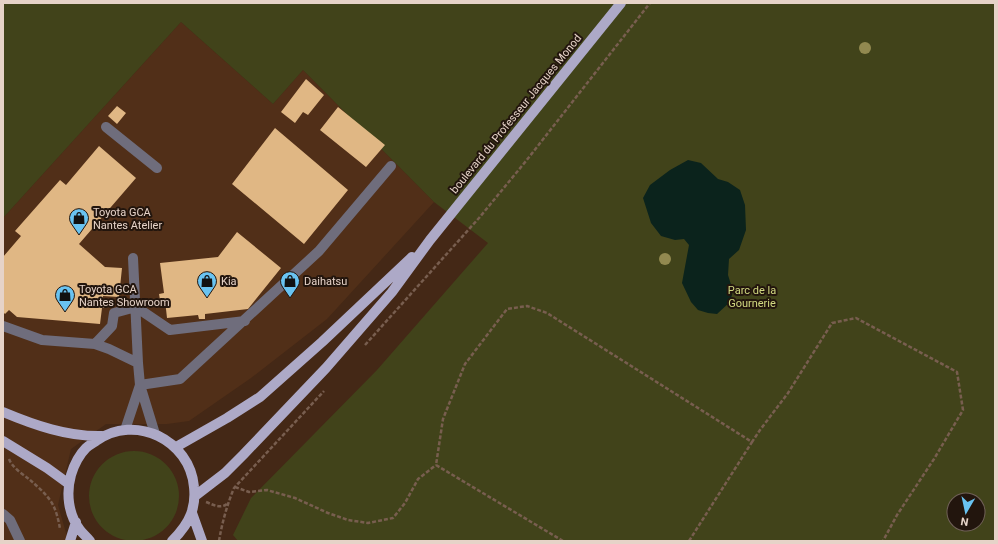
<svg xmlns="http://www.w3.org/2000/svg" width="998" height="544" viewBox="0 0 998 544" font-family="Roboto,sans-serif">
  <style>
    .built { fill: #512f18 }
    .green { fill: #41431a; fill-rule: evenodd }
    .water { fill: #0b231c }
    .building { fill: #e0b784 }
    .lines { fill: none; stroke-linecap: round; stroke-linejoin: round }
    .path { stroke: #785e4f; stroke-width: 2.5; stroke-dasharray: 4 2; stroke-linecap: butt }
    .minor { stroke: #6f6d7c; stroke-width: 10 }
    .major { stroke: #ada9c7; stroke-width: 10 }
    .tree { fill: #928950 }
    .labels { text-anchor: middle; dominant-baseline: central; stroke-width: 4; stroke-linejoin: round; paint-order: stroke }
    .street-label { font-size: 11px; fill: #e6d3c8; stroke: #22150d }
    .poi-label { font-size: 11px; fill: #e6d3c8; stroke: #22150d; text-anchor: start }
    .park-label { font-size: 11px; fill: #d1d880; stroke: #22150d }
  </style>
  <rect width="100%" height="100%" fill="#442816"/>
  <!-- built -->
  <path class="built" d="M181,22L273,104L303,70L434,202L327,319L251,378L189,421L167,424H106L71,449L58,505L68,540L69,541H3V218Z"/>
  <!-- green -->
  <path class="green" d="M3,3H995V541H238L233,535L251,498L377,370L488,243L434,202L303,70L273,104L181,22L3,218ZM954,500H978V524H954Z
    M89 496a45 45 0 1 1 90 0a45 45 0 1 1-90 0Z"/>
  <!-- water -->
  <path class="water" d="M688,160L701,163L718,179L728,182L740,190L745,205L746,230L739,250L729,259L728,275L733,291L730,302L717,314L708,313L698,310L691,302L682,283L689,245L684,239L675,240L661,236L651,223L643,198L650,185L670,170Z"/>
  <!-- building -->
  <path class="building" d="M306,79L324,95L308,115L303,112L295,123L281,112Z
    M117,106L126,113L117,124L108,116Z
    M338,107L385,145L366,167L320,130Z
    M275,128L348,190L304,244L232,184Z
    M99,146L136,178L79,244L105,267L122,268L119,297L103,296V301H108L107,308H102L100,324L17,317L9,310L5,314L3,312V257L21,236L15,231L60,180L66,185Z
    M237,232L281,268L248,309L205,314V319H199L198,315L167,318L165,300H160L159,294L164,293L160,263L218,257Z"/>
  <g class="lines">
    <!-- path -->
    <path class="path" d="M365,345L479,218L526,161L650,3
      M9,459C12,467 22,474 29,479C38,487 49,496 54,507C57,514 59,522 60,529
      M235,487L249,492L267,490L295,498L328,513L348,520L368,523L393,518L405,503L418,479L436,465
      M206,502C214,505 220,509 227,504
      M219,541C222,523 227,505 234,488L324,391
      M563,541L436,465L443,419L465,364L507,309L527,306L547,313L752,442L760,430L788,393L832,323L856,318L957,372L963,410L934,459L897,515L883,541
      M689,541L752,442"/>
    <!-- minor -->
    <path class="minor" d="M106,127L157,168
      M133,258L138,363L140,385L155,434
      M3,326L42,340L95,344L109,349L138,363
      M95,344L112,326L114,313L136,307L170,330L245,321
      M140,385L180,379L319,251L391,166
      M125,430L140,385
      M3,514L10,520L20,541"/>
    <!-- major -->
    <path class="major" d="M3,412C34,425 68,437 102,436
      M3,441L47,468L69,484
      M176,447L227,418L260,397L322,342L412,257
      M195,496L225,473L243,455L326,368L392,292L430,240L621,3
      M192,513L202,541
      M70,541L76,522
      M90,541C87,537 83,534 80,530C68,514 66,493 71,475C74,465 79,455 86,448C89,445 93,443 96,441C135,413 190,440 194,487C195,496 194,506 191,514C187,525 180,533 172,541"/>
  </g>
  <!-- trees -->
  <g class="tree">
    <circle cx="865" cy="48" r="6"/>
    <circle cx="665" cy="259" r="6"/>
  </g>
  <!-- icons -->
  <defs>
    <symbol id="shop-pin" viewBox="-11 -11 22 30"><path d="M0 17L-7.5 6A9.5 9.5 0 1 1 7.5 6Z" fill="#69c3f1" stroke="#22150d"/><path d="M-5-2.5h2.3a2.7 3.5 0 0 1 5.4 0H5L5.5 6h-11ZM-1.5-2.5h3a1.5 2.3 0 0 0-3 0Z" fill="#111"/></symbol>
  </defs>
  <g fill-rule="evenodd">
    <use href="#shop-pin" x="68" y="207" width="22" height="30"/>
    <use href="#shop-pin" x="196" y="270" width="22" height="30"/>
    <use href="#shop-pin" x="279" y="270" width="22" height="30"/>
    <use href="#shop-pin" x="54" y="284" width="22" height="30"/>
  </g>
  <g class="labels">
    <!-- street labels -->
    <g class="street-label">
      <text transform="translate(516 114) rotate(-51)">boulevard du Professeur Jacques Monod</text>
    </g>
    <!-- poi labels -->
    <g class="poi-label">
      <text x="93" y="212">Toyota GCA<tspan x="93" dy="13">Nantes Atelier</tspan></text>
      <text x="221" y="281">Kia</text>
      <text x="304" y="281">Daihatsu</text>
      <text x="79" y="289">Toyota GCA<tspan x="79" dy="13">Nantes Showroom</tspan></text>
    </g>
    <!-- park labels -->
    <g class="park-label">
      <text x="752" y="290">Parc de la<tspan x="752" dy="13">Gournerie</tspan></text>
    </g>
  </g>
  <!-- border -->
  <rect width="998" height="544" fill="none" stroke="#e6d3c8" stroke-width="8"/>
  <!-- north arrow -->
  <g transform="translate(966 512) rotate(189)"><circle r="19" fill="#22150d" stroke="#706158"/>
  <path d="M0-3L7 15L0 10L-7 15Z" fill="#69c3f1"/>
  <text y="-6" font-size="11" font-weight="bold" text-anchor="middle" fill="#e6d3c8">N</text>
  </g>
</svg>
